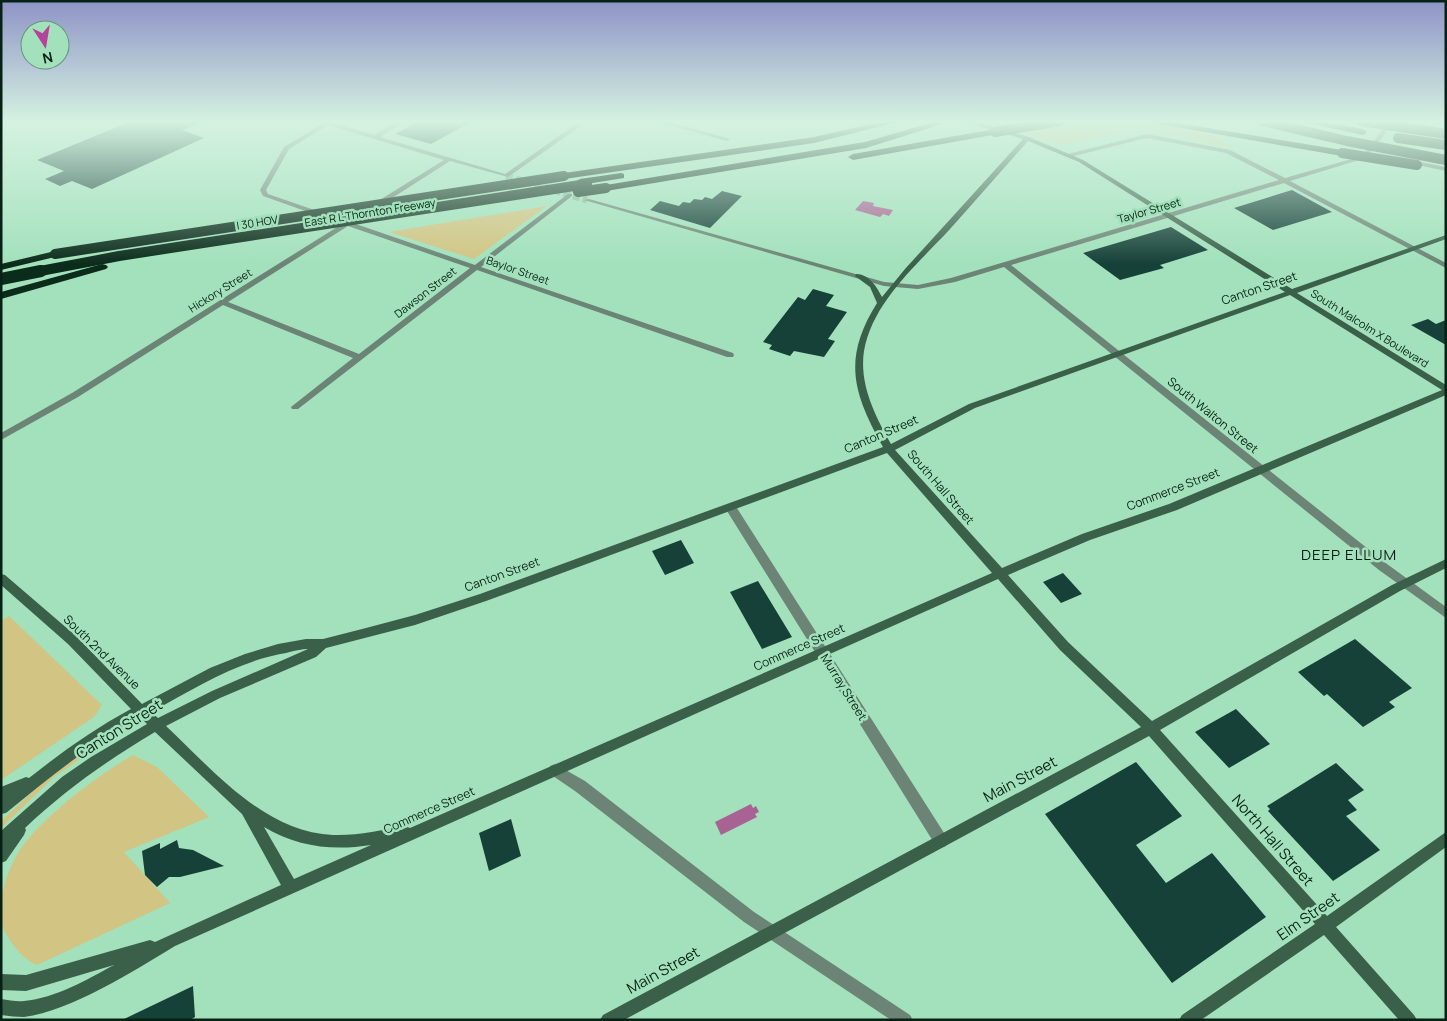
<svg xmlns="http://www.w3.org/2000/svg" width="1447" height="1021" viewBox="0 0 1447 1021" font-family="Manrope,sans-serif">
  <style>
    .green { fill: #d2c482 }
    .water { fill: #a86294 }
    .building { fill: #164138 }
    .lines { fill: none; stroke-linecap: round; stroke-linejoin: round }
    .street-tunnel { stroke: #83bb9a; stroke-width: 7; stroke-dasharray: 7 3; stroke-linecap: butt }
    .street { fill: #6b8475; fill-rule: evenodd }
    .secondary { fill: #3a604a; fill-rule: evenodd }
    .highway { fill: #0b2c1b; fill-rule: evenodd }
    .highway-bridge-far1 { stroke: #0b2c1b; stroke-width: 10 }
    .highway-bridge { stroke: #0b2c1b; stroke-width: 12 }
    .labels { text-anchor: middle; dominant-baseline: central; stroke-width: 5; stroke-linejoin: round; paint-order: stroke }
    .far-street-label { font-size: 11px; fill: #072114; stroke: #a2e1bc }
    .street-label { font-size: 12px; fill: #072114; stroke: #a2e1bc }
    .quarter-label { font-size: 15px; letter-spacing: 1px; fill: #072114; stroke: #a2e1bc }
    .near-street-label { font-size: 15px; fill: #072114; stroke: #a2e1bc }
  </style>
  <rect width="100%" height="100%" fill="#a2e1bc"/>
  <!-- green -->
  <path class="green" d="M1186,121L1232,148L1138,128L1062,145L989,122Z
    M547,206L474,259L389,232Z
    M9,616L102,705L94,717L1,780V621Z
    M115,732L105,742L54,777L1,828V821L48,777L106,736Z
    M133,755L157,767L209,817L124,852L170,903L37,965C25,961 14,947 7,936C1,927 1,917 1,907C1,890 9,868 18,853C40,818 97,776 133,755Z"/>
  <!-- water -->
  <path class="water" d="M863,201L874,203L873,206L893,210L889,216L883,214L880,217L855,210Z
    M751,804L753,808L756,806L759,812L755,814L757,817L721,835L715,822Z"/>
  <!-- building -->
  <path class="building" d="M129,122H203L182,130L204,138L92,189L72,181L60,186L45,179L64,171L37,160Z
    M417,122H471L431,144L395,134Z
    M1292,190L1332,212L1273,230L1234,208Z
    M722,191L742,196L710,228L650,210L660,201L679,206L683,202L690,203L694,199L702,200L705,197L712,199Z
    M1171,227L1208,250L1160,265L1164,268L1120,280L1083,253Z
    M813,289L834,295L826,306L847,312L828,339L835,341L824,357L794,351L790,356L769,349L772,345L763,342L798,297L805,300Z
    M1428,319L1436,324L1446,320V345L1411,325Z
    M681,540L694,563L665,575L652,551Z
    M1063,573L1082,594L1061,603L1043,582Z
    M758,581L792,637L762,649L730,592Z
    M1355,639L1412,688L1389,702L1395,707L1363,727L1327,694L1324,696L1298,672Z
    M1236,709L1270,744L1229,768L1195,732Z
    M1136,762L1182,816L1136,845L1166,883L1212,853L1266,917L1172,983L1045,814Z
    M1336,763L1364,790L1348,800L1357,810L1346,816L1380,850L1333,881L1268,811L1270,809L1267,806Z
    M511,819L521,856L489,871L479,833Z
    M177,840L179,848L193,850L224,866L180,877H169L157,887L145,875L142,851L160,843V849Z
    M193,986L195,1017L190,1020H122Z"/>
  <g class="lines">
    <!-- street-tunnel -->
    <path class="street-tunnel" d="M506,176L587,200"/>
    <!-- street -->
    <path class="street" d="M320,121L330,122L374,135L398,121H406L380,137L505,174L580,121H588L508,177L450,161L353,223L475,265L568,194H572V196L481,267L733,353L734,355L733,357H727L477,270L298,409H292L291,407L353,358L223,305L78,397L1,440V433L72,393L342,224L263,196L260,190L284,147L322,124ZM328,125L444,160L346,221L268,194L266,190L289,149ZM348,226L470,268L359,354L228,302Z
      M654,121H666L730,139L727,141Z
      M1389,121H1395L1370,153L1359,160L1290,181L1446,263V268L1284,183L1011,265L1387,564L1446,607V618L1379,570L1004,267L955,282L918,289L884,286L584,200L589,199L884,282L918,285L951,278L1279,180L1226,153L1147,138L1070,157L1067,155L1068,154L1147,134L1230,150L1285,178L1355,158L1366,151Z
      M1410,160L1446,167V171L1408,163V161Z
      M731,504L735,505L946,836L948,841L946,846L941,848L936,846L727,511L726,508L727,505Z
      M555,764L585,781L754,912L910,1015L913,1020H891L744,922L575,791L550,774L549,770L550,766Z"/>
    <!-- secondary -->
    <path class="secondary" d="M962,121H973L1029,137L1083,160L1292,289L1446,235V239L1297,293L1446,385V395L1177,510L1090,540L1008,575L1068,642L1152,721L1392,585L1446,559V568L1400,591L1160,730L1327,916L1446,832V847L1336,927L1414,1015L1417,1020H1399L1324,935L1201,1020H1179L1182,1015L1315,924L1149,736L624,1020H600L603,1015L1141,727L1060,650L998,579L175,946C135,970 71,1011 24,1017C17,1017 9,1016 1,1015V999C9,1000 17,1002 24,1001C56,998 86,980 114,965L26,991L1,990V974L26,975L150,940L155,942L281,885L242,814L155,732C108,760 65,790 25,828L26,830L24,835L6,861L1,863V831L62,777L91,757L147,724L140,717C89,745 50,777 6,813L1,814V787L26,777L29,778C62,752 94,729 131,709L68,644L1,585V574L5,575L76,636L142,704L210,668L245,654L278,644L306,639H323L366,628L415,615L480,594L883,447C853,393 842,359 877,303L870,287L855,276L856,274C869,274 877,287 882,297L905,269L1023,139ZM1028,141L1079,162L1285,292L969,404L891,444C875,416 859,384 864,351C873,301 918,264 950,229C976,200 1002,170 1028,141ZM1290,295L1442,390L1169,504L1082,534L1002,568L895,450L975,408ZM887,453L992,573L410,828L405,826C381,830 357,836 333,835C265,833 212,769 166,726L220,698L316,657L326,648L415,625L486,601ZM308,649L212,691L158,718L151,712C194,689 237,661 286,653C293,651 303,649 308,649ZM264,827C297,847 333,851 371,845L294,879Z"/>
    <!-- highway -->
    <path class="highway" d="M884,121H902L814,143L564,179L559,176L564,173L814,137Z
      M937,121H952L866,148L606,191L601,188L606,185L865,142Z
      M1142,121H1165L1342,150L1347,153L1342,156Z
      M1298,121H1319L1363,129L1367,132L1363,135Z
      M995,129L999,132L998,134L853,160L848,157L853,154Z
      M621,173L624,174V178L580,185L575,182L580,179Z
      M55,251L60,254L59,256L1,270V264Z
      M102,264L106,265L108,267L106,269L1,299V292Z"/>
    <!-- highway-bridge-far1 -->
    <path class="highway-bridge-far1" d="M1262,121L1347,141L1446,160
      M1361,121L1446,134
      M995,132L1060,121
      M1398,138L1446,145
      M1342,153L1417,165
      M578,192L606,188
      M55,254L564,176
      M35,272L119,256L587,184"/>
    <!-- highway-bridge -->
    <path class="highway-bridge" d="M1,279L41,271"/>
  </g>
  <!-- sky -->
  <linearGradient id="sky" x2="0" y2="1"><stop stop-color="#8e93c6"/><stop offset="0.46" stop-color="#d5f2e1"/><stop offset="1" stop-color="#d5f2e1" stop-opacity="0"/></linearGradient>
  <rect width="1447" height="264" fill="url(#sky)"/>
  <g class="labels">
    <!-- far-street labels -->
    <g class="far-street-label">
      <text transform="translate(1149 210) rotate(-16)">Taylor Street</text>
      <text transform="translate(370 212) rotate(-9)">East R L Thornton Freeway</text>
      <text transform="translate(257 222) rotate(-9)">I 30 HOV</text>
      <text transform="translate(518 270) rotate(19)">Baylor Street</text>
      <text transform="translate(220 290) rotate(-32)">Hickory Street</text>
      <text transform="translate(425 292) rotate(-38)">Dawson Street</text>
      <text transform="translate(1370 328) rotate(32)">South Malcolm X Boulevard</text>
    </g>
    <!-- street labels -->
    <g class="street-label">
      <text transform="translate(1259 288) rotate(-19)">Canton Street</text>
      <text transform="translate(1213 415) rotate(39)">South Walton Street</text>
      <text transform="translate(881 434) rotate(-23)">Canton Street</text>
      <text transform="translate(941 487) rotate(49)">South Hall Street</text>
      <text transform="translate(1173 489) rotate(-21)">Commerce Street</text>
      <text transform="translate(502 574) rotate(-20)">Canton Street</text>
      <text transform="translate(799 647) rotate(-24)">Commerce Street</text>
      <text transform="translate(102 652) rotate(44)">South 2nd Avenue</text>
      <text transform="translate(844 687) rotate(58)">Murray Street</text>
      <text transform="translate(429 810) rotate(-24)">Commerce Street</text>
    </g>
    <!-- quarter labels -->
    <g class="quarter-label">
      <text x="1349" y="554">DEEP ELLUM</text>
    </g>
    <!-- near-street labels -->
    <g class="near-street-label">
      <text transform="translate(119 729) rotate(-32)">Canton Street</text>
      <text transform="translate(1020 779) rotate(-28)">Main Street</text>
      <text transform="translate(1273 840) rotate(49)">North Hall Street</text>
      <text transform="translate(1308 916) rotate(-35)">Elm Street</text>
      <text transform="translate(663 970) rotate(-29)">Main Street</text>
    </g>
  </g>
  <!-- border -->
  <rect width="1447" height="1021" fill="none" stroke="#072114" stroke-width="5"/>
  <!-- north arrow -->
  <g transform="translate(45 45) rotate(168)"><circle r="24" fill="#a2e1bc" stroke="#649479"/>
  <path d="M0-4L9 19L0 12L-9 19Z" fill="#b6429a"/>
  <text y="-8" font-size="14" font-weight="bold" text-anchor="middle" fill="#072114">N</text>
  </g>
</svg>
